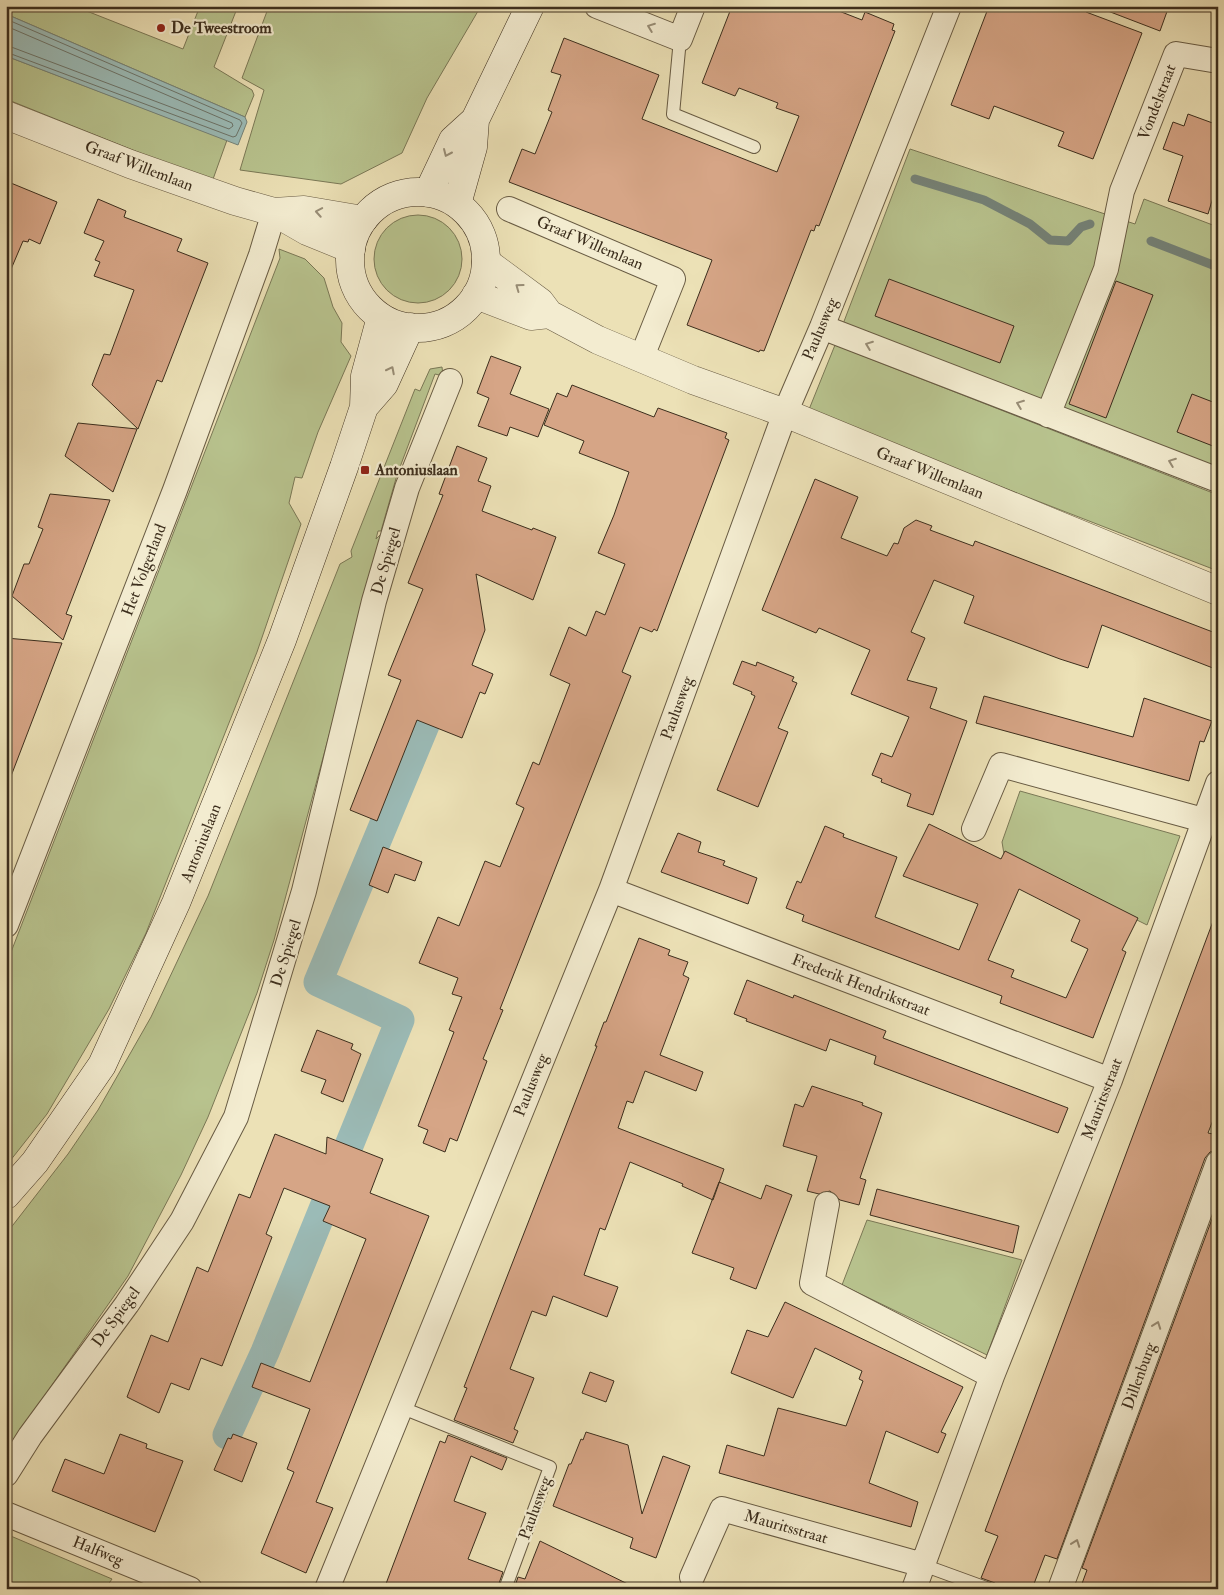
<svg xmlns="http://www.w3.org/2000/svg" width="1224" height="1595" viewBox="0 0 1224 1595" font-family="'IM FELL Double Pica',serif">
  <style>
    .green { fill: #b8c38e; stroke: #7a7856 }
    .water { fill: #9bbbb7; stroke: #758379 }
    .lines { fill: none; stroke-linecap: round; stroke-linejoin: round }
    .shore { stroke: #6c746a; stroke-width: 1 }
    .stream { stroke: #758379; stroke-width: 9 }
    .canal { stroke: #9bbbb7; stroke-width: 29 }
    .building { fill: #d6a586; stroke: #3c2e1d; fill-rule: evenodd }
    .service-casing { stroke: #685b43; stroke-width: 14 }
    .minor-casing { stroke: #685b43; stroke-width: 26 }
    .tertiary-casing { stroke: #685b43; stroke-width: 29 }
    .secondary-casing { stroke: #3c2e1d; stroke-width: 29 }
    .service { stroke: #f3ecd0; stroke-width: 12 }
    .minor { stroke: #f3ecd0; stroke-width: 24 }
    .tertiary { stroke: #f3ecd0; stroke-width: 28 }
    .secondary { stroke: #f3ecd0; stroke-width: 28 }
    .oneway { stroke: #988d76 }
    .poi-dot { fill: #8f2418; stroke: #f3ecd0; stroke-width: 2 }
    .labels { text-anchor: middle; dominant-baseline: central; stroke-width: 4.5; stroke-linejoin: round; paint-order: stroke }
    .poi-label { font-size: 16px; font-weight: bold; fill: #3c2e1d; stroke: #f3ecd0; text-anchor: start }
    .street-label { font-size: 16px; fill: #3c2e1d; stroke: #f3ecd0 }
  </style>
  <rect width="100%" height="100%" fill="#ece1b6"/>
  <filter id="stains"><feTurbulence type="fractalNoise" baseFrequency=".004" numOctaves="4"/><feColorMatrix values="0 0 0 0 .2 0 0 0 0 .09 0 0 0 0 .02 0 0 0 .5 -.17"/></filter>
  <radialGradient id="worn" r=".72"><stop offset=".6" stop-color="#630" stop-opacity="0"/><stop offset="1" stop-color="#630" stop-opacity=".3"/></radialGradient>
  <!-- green -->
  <path class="green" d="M6,6H74L183,49L200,6H238L214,67L252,90L254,95L245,117L6,14Z
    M269,6H481L427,98L402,153L341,184L240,170L264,90L242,78Z
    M6,56L227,140L212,182L6,99Z
    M910,149L1135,224L1144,199L1218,227V473L843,324Z
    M374 259a44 44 0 1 1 88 0a44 44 0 1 1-88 0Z
    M279,249L305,259L324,278L333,307L342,323L341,342L351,356L318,432L302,478L295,477L289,503L301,524L257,652L146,933L109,1009L47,1114L6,1166V965L280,258Z
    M835,345L1218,495V571L808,412Z
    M442,367L443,376L435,374L397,475L381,531H378L376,539L384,531L274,940L257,993L208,1117L181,1175L128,1276L6,1451V1234L68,1154L98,1110L151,1017L208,896L340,564L352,557L351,551L415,389L420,391L430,369Z
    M1020,791L1180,836L1147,925L1004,854L1002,842Z
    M867,1220L1022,1260L987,1355L842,1285Z
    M6,1534L112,1579L105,1589H6Z"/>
  <!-- water -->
  <path class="water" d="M6,14L245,117L247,122L238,145L6,56Z"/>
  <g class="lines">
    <!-- shore -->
    <path class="shore" d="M6,19L240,120L242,123L236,136L233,137L6,52
      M6,26L232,123L233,126L229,129L6,45"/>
    <!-- stream -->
    <path class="stream" d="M915,179L984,200L1030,224L1050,240L1068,241L1081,227L1090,224
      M1151,241L1218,267"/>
    <!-- canal -->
    <path class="canal" d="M227,1435L265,1352L400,1020L318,982L433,706"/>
  </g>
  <!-- building -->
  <path class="building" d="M732,6H826L862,20L865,12L894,24L892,30L895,31L819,226L816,225L814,231L811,230L764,351L760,350L759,352L687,325L712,260L509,182L522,149L535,154L552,112L548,110L561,75L551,72L564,38L659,75L642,119L777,172L799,116L776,108L778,103L739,88L735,96L702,83Z
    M989,6H1088L1086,12L1142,33L1093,159L1058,146L1064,132L994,106L989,119L951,105Z
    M1100,6H1169L1160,31L1100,8Z
    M1188,114L1218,125V181L1208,214L1168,201L1183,156L1163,149L1173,122L1184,126Z
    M6,181L57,202L40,244L29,239L28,242L23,241L6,281Z
    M98,199L126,211L124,217L182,239L177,251L208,263L162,382L157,380L138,429L92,385L104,354L110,355L134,290L94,276L100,262L95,260L104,241L84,233Z
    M889,279L1014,326L1000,363L875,316Z
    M1116,281L1153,295L1106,418L1069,404Z
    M491,356L521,367L510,394L549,409L538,437L510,427L507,436L478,426L489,398L477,393Z
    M572,385L654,417L658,408L727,433L725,438L729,440L657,631L654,629L652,632L640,627L622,672L631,676L500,1009L503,1010L483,1059L487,1061L457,1141L450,1138L445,1152L423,1143L428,1130L418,1126L454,1032L449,1030L462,997L452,994L458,978L419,963L438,917L459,926L485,861L500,867L524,808L516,804L533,762L539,765L570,684L550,675L569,627L586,636L596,611L605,615L625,564L598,553L614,515L629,472L579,453L584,441L544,425L557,393L567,397Z
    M1192,394L1218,404V448L1177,432Z
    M78,423L137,429L113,492L65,456Z
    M457,446L487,458L478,481L491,486L482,511L532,530L533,528L556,537L533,600L476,574L485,630L472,665L493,674L485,694L480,692L462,738L417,720L377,821L350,810L401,680L388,675L423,589L408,583L443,495L439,494Z
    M815,479L858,497L841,538L887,556L894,543L898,544L904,528L916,520L932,526L930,530L973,546L975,541L1218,634V670L1102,625L1088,668L1060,659L964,623L974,596L934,580L911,632L925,638L907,680L937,688L930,708L967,721L933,815L907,806L911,794L881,782L882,779L872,775L881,753L892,757L909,717L851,694L870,650L819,628L816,633L762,610Z
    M50,494L110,500L66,614L72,616L63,640L12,596L24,564H29L43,529L38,527Z
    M6,638L62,643L8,784H6Z
    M742,661L756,666L757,662L794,677L792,681L797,683L778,728L788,732L758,807L717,790L755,696L751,694L752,692L733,684Z
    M984,696L1133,737L1144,698L1212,721L1204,742L1200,741L1189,781L976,723Z
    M929,824L1001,859L1005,851L1138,918L1122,950L1126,952L1093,1038L1000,1003L1002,996L802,921L804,915L786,908L797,881L801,883L825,826L844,834L843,837L897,857L875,917L959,950L978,904L903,876ZM1019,889L1080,920L1071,941L1088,949L1066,998L1011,977L1014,970L988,960Z
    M678,833L701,842L698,852L725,861L723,865L757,878L748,904L661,872Z
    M383,847L422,862L415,881L395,874L388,893L369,885Z
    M1215,916H1218V1107L1208,1133L1218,1135V1150L1210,1152L1205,1158L1057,1559L1045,1555L1032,1589H997L995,1583L981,1578L998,1536L985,1531Z
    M639,938L670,950L668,955L688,962L683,975L689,978L660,1055L703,1072L696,1091L645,1071L633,1103L627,1101L618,1128L724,1169L713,1200L682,1186L683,1184L630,1162L605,1230L600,1228L584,1275L618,1287L607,1317L553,1296L546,1316L532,1311L510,1369L534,1378L514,1429L518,1431L513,1443L454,1420L467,1388L464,1387L597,1046H595L604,1022H606Z
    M747,980L793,998L794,995L886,1031L883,1038L1068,1108L1058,1133L874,1064L876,1056L830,1039L826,1051L746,1021L747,1019L734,1014Z
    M317,1030L353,1044L351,1049L361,1054L343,1102L321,1093L326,1080L301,1071Z
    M812,1086L863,1103L862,1105L882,1113L860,1178L866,1180L859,1205L840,1200L830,1191L819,1194L807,1191L817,1156L783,1146L795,1104L803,1107Z
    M275,1134L326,1154L327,1137L383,1159L370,1193L429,1216L316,1502L333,1508L306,1573L261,1553L294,1472L287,1469L310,1409L252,1387L261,1363L310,1382L366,1239L323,1221L330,1206L284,1188L266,1234L272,1237L222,1366L201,1358L189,1390L171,1383L159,1413L127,1397L151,1335L168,1342L197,1267L208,1272L239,1194L250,1198Z
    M719,1182L761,1199L766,1185L792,1195L756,1289L730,1279L734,1268L692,1253Z
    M877,1189L1019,1226L1013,1253L870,1215Z
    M1218,1203V1589H1080L1087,1570L1082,1568Z
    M785,1302L963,1387L941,1432L946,1434L938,1453L886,1431L869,1483L918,1502L911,1527L719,1473L727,1445L764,1456L778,1408L846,1426L863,1381L859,1379L862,1371L815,1348L793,1398L731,1373L747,1330L768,1337Z
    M590,1372L614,1381L606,1402L582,1393Z
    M586,1432L628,1445L642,1514L663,1456L690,1466L656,1558L630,1548L633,1538L553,1506L569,1464H571L581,1439L583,1440Z
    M120,1434L147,1444L146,1448L183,1461L155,1532L52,1491L65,1459L104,1474Z
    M233,1434L257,1443L242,1482L214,1470L227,1440L228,1438L231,1439Z
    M448,1435L507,1458L502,1470L471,1456L454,1501L486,1513L468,1559L503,1572L497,1589H384L440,1441L445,1443Z
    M540,1541L638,1589H514L518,1577L525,1579Z"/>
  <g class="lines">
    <defs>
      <path id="service" d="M680,39L673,114L754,147
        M400,1407L550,1467L505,1589
        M923,1565L989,1589"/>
      <path id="minor" d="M597,6L680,39L693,6
        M509,209L673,279L641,359
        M822,327L1218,480
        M1048,415L1106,269L1122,191L1176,54L1218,61
        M974,829L1001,765L1218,824
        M611,890L1110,1080
        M6,925L175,490L261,255L274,212
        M827,1204L812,1283L992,1376
        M6,1474L30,1436L127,1304L182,1221L236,1117L304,891L374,601L407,488L450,381
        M6,1514L190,1589
        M692,1577L722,1509L923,1565
        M327,1589L611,890L785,413L822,327L949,6
        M914,1589L992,1376L1110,1080L1218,783
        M1060,1589L1218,1163"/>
      <path id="tertiary" d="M6,115L130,164L235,201L274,212L307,231L351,249
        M274,212L304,210L363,220
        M486,262L540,302L549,314L598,340L693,380L785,413L1218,591
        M476,295L531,316L549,314"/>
      <path id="secondary" d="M350 260a68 68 0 1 1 136 0a68 68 0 1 1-136 0Z
        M428,193L453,140L475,120L530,6
        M457,204L473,147L475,120
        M364,407L384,384L410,327
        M6,1195L35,1162L102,1065L176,903L282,640L344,467L364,407L365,376L381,317"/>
    </defs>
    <!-- service casing -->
    <use href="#service" class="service-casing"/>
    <!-- minor casing -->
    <use href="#minor" class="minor-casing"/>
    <!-- tertiary casing -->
    <use href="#tertiary" class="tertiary-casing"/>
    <!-- secondary casing -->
    <use href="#secondary" class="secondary-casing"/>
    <!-- service -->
    <use href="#service" class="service"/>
    <!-- minor -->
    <use href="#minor" class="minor"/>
    <!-- tertiary -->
    <use href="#tertiary" class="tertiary"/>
    <!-- secondary -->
    <use href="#secondary" class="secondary"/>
  </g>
  <!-- one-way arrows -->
  <defs><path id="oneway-chevron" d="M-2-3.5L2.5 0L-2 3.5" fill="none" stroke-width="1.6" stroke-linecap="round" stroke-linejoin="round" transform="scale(1.25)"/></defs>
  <g class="oneway">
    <use href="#oneway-chevron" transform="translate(651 27) rotate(-159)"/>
    <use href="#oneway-chevron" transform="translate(447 153) rotate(114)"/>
    <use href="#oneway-chevron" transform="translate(319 212) rotate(-170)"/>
    <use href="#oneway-chevron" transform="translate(519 287) rotate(-144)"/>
    <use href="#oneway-chevron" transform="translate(869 345) rotate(-159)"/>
    <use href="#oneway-chevron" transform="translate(391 370) rotate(-63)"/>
    <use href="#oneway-chevron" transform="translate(1020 404) rotate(-159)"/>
    <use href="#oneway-chevron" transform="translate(1172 462) rotate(-159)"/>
    <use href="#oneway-chevron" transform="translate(1157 1325) rotate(-70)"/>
    <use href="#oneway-chevron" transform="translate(1076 1543) rotate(-70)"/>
  </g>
  <!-- markers -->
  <g class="poi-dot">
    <circle cx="161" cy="28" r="5"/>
    <rect x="360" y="465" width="10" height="10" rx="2.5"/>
  </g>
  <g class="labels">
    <!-- poi labels -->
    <g class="poi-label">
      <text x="171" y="28">De Tweestroom</text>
      <text x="375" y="470">Antoniuslaan</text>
    </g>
    <!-- street labels -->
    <g class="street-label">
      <text transform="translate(1157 102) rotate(-69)">Vondelstraat</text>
      <text transform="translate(139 166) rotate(21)">Graaf Willemlaan</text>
      <text transform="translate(590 243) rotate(23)">Graaf Willemlaan</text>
      <text transform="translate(820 329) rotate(-67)">Paulusweg</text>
      <text transform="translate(930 473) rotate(22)">Graaf Willemlaan</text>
      <text transform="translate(386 561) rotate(-74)">De Spiegel</text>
      <text transform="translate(144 570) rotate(-69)">Het Volgerland</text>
      <text transform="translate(677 708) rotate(-70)">Paulusweg</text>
      <text transform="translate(201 843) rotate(-68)">Antoniuslaan</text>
      <text transform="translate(286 953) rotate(-73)">De Spiegel</text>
      <text transform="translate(861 985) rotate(21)">Frederik Hendrikstraat</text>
      <text transform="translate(531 1085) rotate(-68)">Paulusweg</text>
      <text transform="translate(1102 1099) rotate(-69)">Mauritsstraat</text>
      <text transform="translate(116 1317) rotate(-54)">De Spiegel</text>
      <text transform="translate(1139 1376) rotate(-70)">Dillenburg</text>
      <text transform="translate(535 1508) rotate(-70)">Paulusweg</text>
      <text transform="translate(786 1527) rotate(16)">Mauritsstraat</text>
      <text transform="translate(98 1551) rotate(22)">Halfweg</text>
    </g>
  </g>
  <!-- margin -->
  <rect width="1224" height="1595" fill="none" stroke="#ece1b6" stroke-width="25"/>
  <rect x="8" y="8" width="1209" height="1580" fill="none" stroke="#3c2e1d" stroke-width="2.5"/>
  <rect x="12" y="12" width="1199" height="1570" fill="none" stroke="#3c2e1d"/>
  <rect width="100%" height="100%" filter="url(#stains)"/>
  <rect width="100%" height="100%" fill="url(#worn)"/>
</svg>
